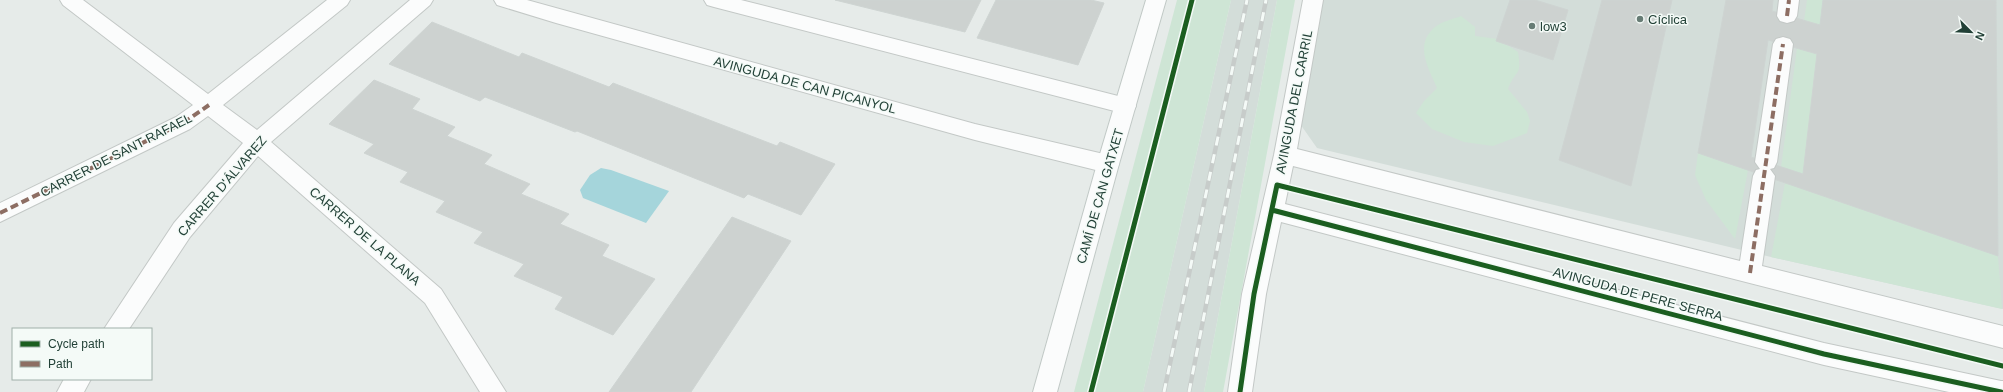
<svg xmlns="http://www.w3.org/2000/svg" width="2003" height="392" viewBox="0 0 2003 392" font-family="Arial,sans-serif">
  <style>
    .built { fill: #d3ddd9 }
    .green { fill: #cee5d5 }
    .water { fill: #a5d5db }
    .building { fill: #cdd2d0; stroke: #ced4d2; fill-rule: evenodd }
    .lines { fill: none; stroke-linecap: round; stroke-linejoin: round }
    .street-casing { stroke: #c3c8c6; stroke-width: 2 }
    .secondary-casing { stroke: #c1c9c6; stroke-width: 2 }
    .street { fill: #fbfcfc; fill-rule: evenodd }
    .secondary { fill: #fbfcfc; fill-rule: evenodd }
    .rail-casing { stroke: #c7ccca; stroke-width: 4.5 }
    .rail { stroke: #f4faf7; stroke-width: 3; stroke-dasharray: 9; stroke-linecap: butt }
    .quiet { stroke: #8d6e63; stroke-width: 4; stroke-dasharray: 8 4; stroke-linecap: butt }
    .cycleway-casing { stroke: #f4faf7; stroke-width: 8 }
    .cycleway { stroke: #1b5e20; stroke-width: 5 }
    .poi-dot { fill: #677c75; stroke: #f4faf7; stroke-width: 1.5 }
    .labels { text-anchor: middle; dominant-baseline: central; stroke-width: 3; stroke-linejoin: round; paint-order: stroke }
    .poi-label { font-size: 13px; fill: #224137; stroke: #f4faf7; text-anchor: start }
    .street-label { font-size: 13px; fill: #224137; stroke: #f4faf7 }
  </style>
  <rect width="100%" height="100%" fill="#e6ebe9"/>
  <!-- built -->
  <path class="built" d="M1231,0H1277L1204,392H1143Z
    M1313,0H2003V309L1771,257L1317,148L1291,111Z"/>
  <!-- green -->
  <path class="green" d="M1177,0H1231L1143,392H1074Z
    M1277,0H1295L1223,392H1204Z
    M1807,0H1823L1820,25L1804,21Z
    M1461,16L1475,27V36L1498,39L1518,52C1522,78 1516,68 1508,89L1527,112L1530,121L1527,133L1493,146L1464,142L1432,129L1416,113L1424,101L1437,88C1428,67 1414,45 1435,27C1441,22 1453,19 1461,16Z
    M1797,48L1817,54L1803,174L1781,167Z
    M1698,153L1748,170L1735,239L1706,200L1695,175Z
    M1785,183L1998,256L2002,309L1771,257Z"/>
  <!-- water -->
  <path class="water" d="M601,168L611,170L669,191L646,223L583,198L580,190L590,175Z"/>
  <!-- building -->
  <path class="building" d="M835,0H981L965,32Z
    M996,0H1091L1104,3L1078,65L977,38Z
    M1510,0H1535L1568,10L1553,60L1496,41Z
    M1602,0H1672L1631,186L1559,160Z
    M1726,0H1773L1772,11L1820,25L1823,0H1996L1998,256L1698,153ZM1768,40L1817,54L1803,174L1751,157Z
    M432,22L519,57L522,53L609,87L613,83L777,146L780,142L835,164L801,215L748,194L744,198L577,131L575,132L485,97L480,101L389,64Z
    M374,80L420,99L412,109L455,127L447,136L492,155L484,164L530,184L521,194L569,214L560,224L609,245L602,256L655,279L613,335L555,309L563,297L514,276L524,264L474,243L483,232L436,212L445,201L400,182L408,172L364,153L374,144L329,124Z
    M732,217L791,241L691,392H609Z"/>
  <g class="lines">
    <defs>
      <path id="street" d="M60,0H83L208,94L327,0H350L347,5L223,105L257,130L410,0H433L430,5L271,142L441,289L506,392H480L425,303L258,156L190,237L129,329H104L174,223L243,143L208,116L190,129L0,222V203L176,117L193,105L63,5Z
        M494,0H527L975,124L1108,155L1116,158L1119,164L1116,170L1108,173L975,140L556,23L497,5Z
        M704,0H741L1126,98L1133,100L1136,106L1133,112L1126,114L714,7L707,5Z
        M1303,0H1323L1297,149L1740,261L1753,176L1756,170L1760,169L1755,162L1773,44L1776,39L1783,37L1790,39L1793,44L1777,162L1774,168L1770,169L1775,176L1762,266L2003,326V348L1293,166L1285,204L1824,343L2001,381H2003V392H1949L1824,365L1281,222L1266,294L1252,392H1228L1242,294L1274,155Z
        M1779,0H1799L1797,16L1794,21L1787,23L1780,21L1777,16Z
        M64,379H91L84,392H57Z"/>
      <path id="secondary" d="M1146,0H1166L1119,164L1057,392H1033L1097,164Z"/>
    </defs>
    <!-- street casing -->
    <use href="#street" class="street-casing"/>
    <!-- secondary casing -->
    <use href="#secondary" class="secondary-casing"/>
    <!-- street -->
    <use href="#street" class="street"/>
    <!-- secondary -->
    <use href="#secondary" class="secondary"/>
    <defs>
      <path id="rail" d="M1164,392L1247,0
        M1189,392L1266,0"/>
    </defs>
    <!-- rail casing -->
    <use href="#rail" class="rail-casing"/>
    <!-- rail -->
    <use href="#rail" class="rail"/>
    <!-- quiet -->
    <path class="quiet" d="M1787,16L1789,0
      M0,213L183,123L209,105
      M1750,273L1783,44"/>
    <defs>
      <path id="cycleway" d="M1272,210L1824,354L2001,392
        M1091,392L1192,0
        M1240,392L1254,294L1277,185L2003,366"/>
    </defs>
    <!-- cycleway casing -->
    <use href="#cycleway" class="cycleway-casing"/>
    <!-- cycleway -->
    <use href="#cycleway" class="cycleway"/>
  </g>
  <!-- markers -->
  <g class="poi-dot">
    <circle cx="1640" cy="19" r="4"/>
    <circle cx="1532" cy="26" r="4"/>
  </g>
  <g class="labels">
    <!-- poi labels -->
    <g class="poi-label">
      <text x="1648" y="19">Cíclica</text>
      <text x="1540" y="26">low3</text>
    </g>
    <!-- street labels -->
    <g class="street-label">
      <text transform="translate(805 85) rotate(15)">AVINGUDA DE CAN PICANYOL</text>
      <text transform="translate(1294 102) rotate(-79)">AVINGUDA DEL CARRIL</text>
      <text transform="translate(116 155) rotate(-27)">CARRER DE SANT RAFAEL</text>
      <text transform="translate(222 186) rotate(-49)">CARRER D'ÁLVAREZ</text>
      <text transform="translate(1100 196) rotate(-74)">CAMÍ DE CAN GATXET</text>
      <text transform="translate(365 236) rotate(41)">CARRER DE LA PLANA</text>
      <text transform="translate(1638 294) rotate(15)">AVINGUDA DE PERE SERRA</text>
    </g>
  </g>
  <!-- legend -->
  <rect x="12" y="328" width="140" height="52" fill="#f4faf7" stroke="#a0b0aa"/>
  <rect x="20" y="341" width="20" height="6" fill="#1b5e20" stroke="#a0b0aa"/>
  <text x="48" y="348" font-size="12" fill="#224137">Cycle path</text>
  <rect x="20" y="361" width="20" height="6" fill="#8d6e63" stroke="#a0b0aa"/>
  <text x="48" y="368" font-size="12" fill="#224137">Path</text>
  <!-- north arrow -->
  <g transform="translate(1971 32) rotate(114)" stroke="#f4faf7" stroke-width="3" paint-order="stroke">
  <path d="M0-3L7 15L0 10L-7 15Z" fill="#224137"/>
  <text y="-6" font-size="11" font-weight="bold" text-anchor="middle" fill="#224137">N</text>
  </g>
</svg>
